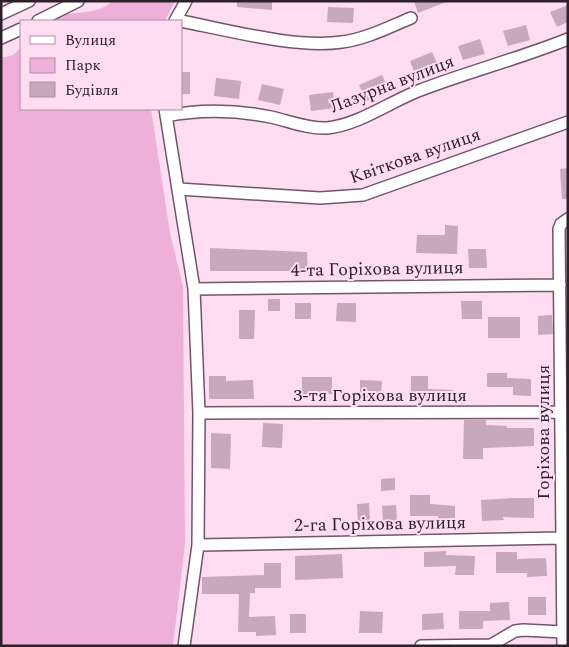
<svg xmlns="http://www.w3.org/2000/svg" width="569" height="647" viewBox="0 0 569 647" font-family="Spectral,serif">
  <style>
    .green { fill: #eeb0d9 }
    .building { fill: #c8a8bd }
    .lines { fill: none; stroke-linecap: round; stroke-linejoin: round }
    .minor-casing { stroke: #725668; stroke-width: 14 }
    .minor { stroke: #fff; stroke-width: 11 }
    .labels { text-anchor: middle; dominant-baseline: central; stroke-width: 4; stroke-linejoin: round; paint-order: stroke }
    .street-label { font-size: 18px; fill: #2d2129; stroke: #fedcf2 }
  </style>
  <rect width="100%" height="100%" fill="#fedcf2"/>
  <!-- green -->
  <path class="green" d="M112,1H175L165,21H50C67,7 95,19 112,1Z
    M21,48V109H151L170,233L183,287L185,544L173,646H1V58L13,55Z"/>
  <!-- building -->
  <path class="building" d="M237,1H272V10L237,7Z
    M414,1H446V2L418,13Z
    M568,5V22L557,27L550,12Z
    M328,7L354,8L353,23L327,22Z
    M526,25L530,40L508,46L503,31Z
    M480,39L485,54L463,60L458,46Z
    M432,52L439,67L416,77L410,61Z
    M181,72H190V94H181Z
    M382,75L389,90L367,101L359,85Z
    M216,78L241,81L239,99L214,96Z
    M262,84L284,89L280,105L258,100Z
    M333,92L335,108L311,111L309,95Z
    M568,168V199H562L560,169Z
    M445,225L458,226L457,254L416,253L417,235H445Z
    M210,248L307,252L308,271H210Z
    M468,249H486L487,268H469Z
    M268,299H280V311H268Z
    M461,301H482V319H462Z
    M295,303H311V319H295Z
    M337,303H356V322L336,321Z
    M239,310H255L254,339H239Z
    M552,315L553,334L538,335V316Z
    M488,317H520V338H488Z
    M487,373H507V378L531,379V396L513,395V387H487Z
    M209,376H226V381L253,380L254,399H209Z
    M411,376H428V389L453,390V403L439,402V398H411Z
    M302,377H332V394H302Z
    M360,380L382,381L381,398H360Z
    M464,420H486V425L507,426V428H534V446L483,448V459H463Z
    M263,423L283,424L282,448L262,447Z
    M211,433L231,434L230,469L211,468Z
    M395,478V490L381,491V479Z
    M410,495H430V504L455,506V523H438V516H410Z
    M513,498H534V518L503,517L504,520L482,521L481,500Z
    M369,503L370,521L358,522L357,504Z
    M396,505L397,522H383L382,506Z
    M446,551V555L475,556L474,575H455L456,566L424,567V552Z
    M496,552H517V559L546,558L547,576L527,577V573H496Z
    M342,554L343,578L295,580V556Z
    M264,563H281V588H255V593H250L249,617L275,616L276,635L256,636V632H238L239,594H202V577L264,575Z
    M528,597H546V615H528Z
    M509,602L510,620L483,621V629H459V611H490V603Z
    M360,611L383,612L382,633H359Z
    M443,613L444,629L422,630V614Z
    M290,614H306V633H290Z"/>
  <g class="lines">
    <defs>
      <path id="minor" d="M1,14L29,1
        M176,20C224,29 295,49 342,42C366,39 389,27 411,18
        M38,21L78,1
        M175,21L186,1
        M1,38L21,29
        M165,109L194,289L199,413L198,545L184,646
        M166,116C201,109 236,110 271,117C289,121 308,129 327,128C358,125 388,103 418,91C467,72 518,59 568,39
        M179,189L320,198L363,195L568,122
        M194,289L560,285
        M199,413L561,412
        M198,545L562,538
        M421,646L491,645L515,631L523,630L563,632
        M563,646L559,229L561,224L568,219"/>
    </defs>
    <!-- minor casing -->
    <use href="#minor" class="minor-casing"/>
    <!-- minor -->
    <use href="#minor" class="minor"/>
  </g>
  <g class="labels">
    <!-- street labels -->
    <g class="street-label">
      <text transform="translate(392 84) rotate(-21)">Лазурна вулиця</text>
      <text transform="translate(415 156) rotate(-19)">Квіткова вулиця</text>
      <text transform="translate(377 269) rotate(-1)">4-та Горіхова вулиця</text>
      <text x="380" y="395">3-тя Горіхова вулиця</text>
      <text transform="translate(543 432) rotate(-90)">Горіхова вулиця</text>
      <text transform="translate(380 524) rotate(-1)">2-га Горіхова вулиця</text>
    </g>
  </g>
  <!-- border -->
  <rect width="569" height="647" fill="none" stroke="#2d2129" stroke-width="5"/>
  <!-- legend -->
  <rect x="20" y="20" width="162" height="90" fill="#fedcf2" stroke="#aa91a2"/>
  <rect x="30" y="36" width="25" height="8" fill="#ffffff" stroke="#aa91a2"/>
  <text x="65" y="45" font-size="15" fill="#2d2129">Вулиця</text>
  <rect x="30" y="58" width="25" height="15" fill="#eeb0d9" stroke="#aa91a2"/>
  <text x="65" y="70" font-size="15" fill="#2d2129">Парк</text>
  <rect x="30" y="82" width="25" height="15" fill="#c8a8bd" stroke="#aa91a2"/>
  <text x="65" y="95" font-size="15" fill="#2d2129">Будівля</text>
</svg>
